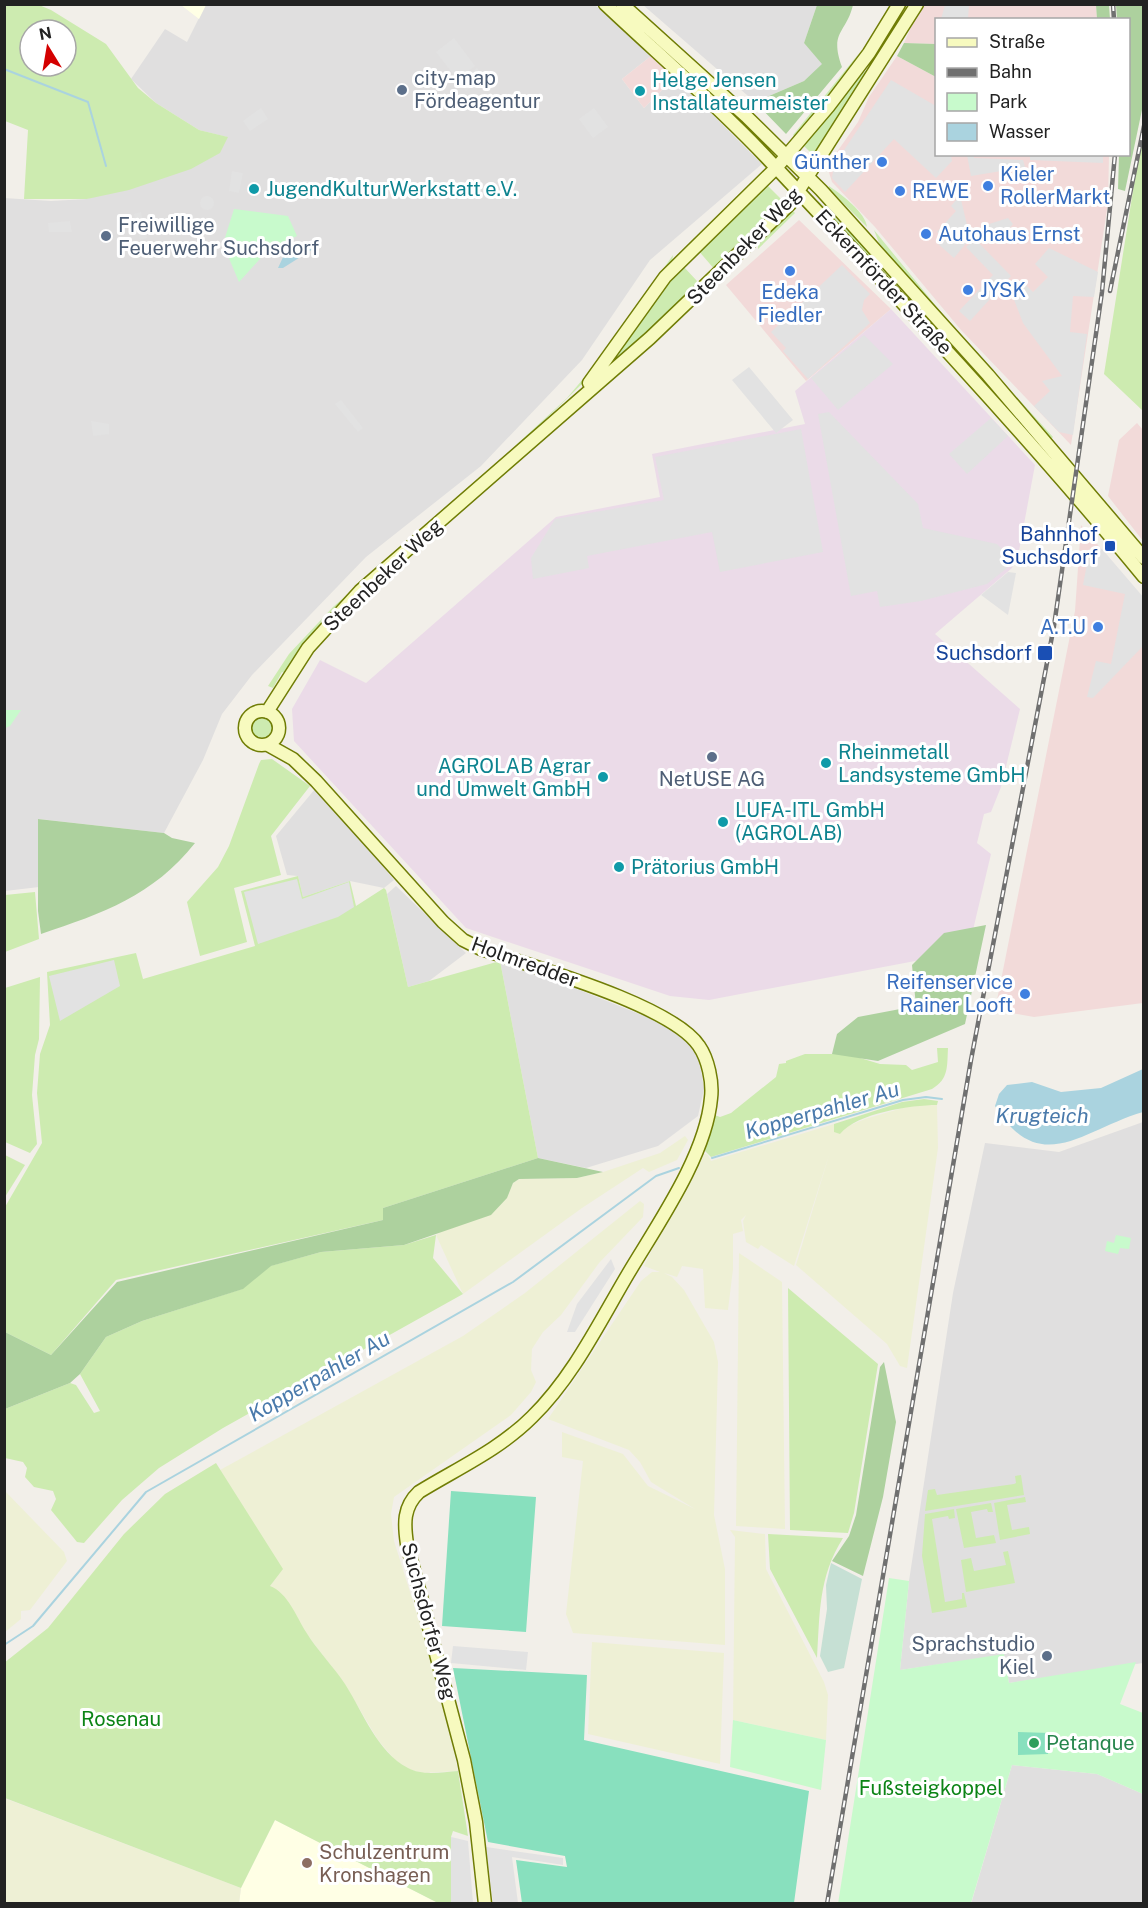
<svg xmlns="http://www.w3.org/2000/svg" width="1148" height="1908" viewBox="0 0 1148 1908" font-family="'Public Sans',sans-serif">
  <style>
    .residential { fill: #e0dfdf }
    .commercial { fill: #f2dad9 }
    .industrial { fill: #ebdbe8 }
    .education { fill: #ffffe5 }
    .farmland { fill: #eef0d5 }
    .grass { fill: #cdebb0; fill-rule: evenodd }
    .forest { fill: #add19e }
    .wetland { fill: #c6e0d4 }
    .park { fill: #c8facc }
    .pitch { fill: #88e0be }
    .parking { fill: #e2e2e2 }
    .water { fill: #aad3df }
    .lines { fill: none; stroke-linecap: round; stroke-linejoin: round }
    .stream { stroke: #aad3df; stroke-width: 2 }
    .secondary-casing { stroke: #707d05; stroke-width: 15 }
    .secondary { stroke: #f7fabf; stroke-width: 12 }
    .rail-casing { stroke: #707070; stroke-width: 4.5 }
    .rail { stroke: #fff; stroke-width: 2; stroke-dasharray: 7; stroke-linecap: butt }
    .service-dot { fill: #5c6f8a; stroke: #fff; stroke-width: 2 }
    .culture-dot { fill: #0f9aa8; stroke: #fff; stroke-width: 2 }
    .shop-dot { fill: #3f7fe0; stroke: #fff; stroke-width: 2 }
    .transit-dot { fill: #1a4fb4; stroke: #fff; stroke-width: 2 }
    .leisure-dot { fill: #2e9e5b; stroke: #fff; stroke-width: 2 }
    .education-dot { fill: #8d6e63; stroke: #fff; stroke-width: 2 }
    .labels { text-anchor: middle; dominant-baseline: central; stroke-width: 6; stroke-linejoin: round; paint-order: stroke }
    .service-label { font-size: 20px; fill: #4e5e75; stroke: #fff; text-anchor: start }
    .culture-label { font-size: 20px; fill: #0d838f; stroke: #fff; text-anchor: start }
    .shop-label { font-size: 20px; fill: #366cbe; stroke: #fff; text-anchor: start }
    .street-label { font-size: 20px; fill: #222; stroke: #fff }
    .transit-label { font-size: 20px; fill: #164399; stroke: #fff; text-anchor: end }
    .park-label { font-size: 20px; fill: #0c8416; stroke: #fff }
    .leisure-label { font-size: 20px; fill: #27864d; stroke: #fff; text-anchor: start }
    .education-label { font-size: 20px; fill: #785e54; stroke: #fff; text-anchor: start }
    .water-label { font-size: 21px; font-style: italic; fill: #4a7aab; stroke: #fff }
  </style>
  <rect width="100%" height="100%" fill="#f2efe9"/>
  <!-- residential -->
  <path class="residential" d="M206,4L595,5L651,56L622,79L644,108L675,77L762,164L650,260L582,360L481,466L366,557L252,675L222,714L203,760L164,833L39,819V887L5,891L4,198L51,201L87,199L227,137L199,130L156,103L131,79L165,29L187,42Z
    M643,5H817L804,43L823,64L804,81L755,102Z
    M315,789L357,833L394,880L384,888L350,881L303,897L298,876L287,875L276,836Z
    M396,886L466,953L429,981L408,987L387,894Z
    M505,960L674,1028L694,1047L701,1070L704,1089L698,1116L658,1146L586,1168L538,1158L500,961Z
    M1143,1122V1663L1009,1683L1004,1655L900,1670L909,1581L953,1293L985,1143L1059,1152Z
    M1012,1765L1097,1774L1143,1794V1903L971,1904Z"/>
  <!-- commercial -->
  <path class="commercial" d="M921,5H1096L1097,19L936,20V44L904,43Z
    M651,56L675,77L644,108L622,79Z
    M897,56L936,77V154L1109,155L1108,203L1071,445L961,330L875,227L832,182L827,166L858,122L869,97Z
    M799,220L891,309L806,381L726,285Z
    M1137,423L1143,430V541L1108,496L1119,440Z
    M1081,525L1143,598V1003L1034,1017L995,1010L1075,611Z"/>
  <!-- industrial -->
  <path class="industrial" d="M891,309L1035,465L1019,551L1012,568L935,634L1020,709L1001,787L991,812L984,814L977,843L991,854L968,951L709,1000L670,996L466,928L294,741L292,709L320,660L366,683L556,517L660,497L652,454L805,424L795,391Z"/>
  <!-- education -->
  <path class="education" d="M181,5H206L199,19Z
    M275,1820L438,1903L239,1904L241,1888Z"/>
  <!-- farmland -->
  <path class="farmland" d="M913,1105H937L938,1148L907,1368L900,1366L887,1344L796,1265L830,1152L794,1266L761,1245L758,1249L746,1242L743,1221L746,1215L741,1220L743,1231L733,1234V1269L728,1310L705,1308L703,1269L682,1266L677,1277L664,1273L672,1277L684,1290L714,1342L718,1362L714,1515L725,1569V1645L573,1633L566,1614L583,1461L562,1457V1432L623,1454L648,1486L695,1509L651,1482L640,1462L629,1450L548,1419L641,1281L652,1272H660L644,1266L700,1152L708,1155L711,1161L834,1124V1132L865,1119Z
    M685,1136L688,1140L677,1160L649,1172L643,1168L582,1208L463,1294L436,1235L510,1190L513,1183L519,1179L577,1178L603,1172L660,1153Z
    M640,1201L644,1204L643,1217L599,1263L561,1315L543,1332L532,1349L531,1370L536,1382L531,1392L511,1415L394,1497L391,1514L394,1541L439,1684L458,1771L422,1773L408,1769L395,1760L378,1740L344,1683L270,1586L282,1569L220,1470L463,1336L525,1293Z
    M739,1253L782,1282L785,1529L736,1526Z
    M5,1491L64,1552L67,1561L30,1610L21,1611V1619L5,1632Z
    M730,1530L765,1534L766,1569L824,1682L828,1695L826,1740L733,1720L735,1537Z
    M592,1642L724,1653L720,1764L588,1734Z
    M4,1798L241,1888L239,1903H5Z"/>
  <!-- grass -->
  <path class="grass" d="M4,5H39L51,10L106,44L138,88L156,103L199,130L228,137L220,153L191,169L129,190L87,199H24L28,130L5,121ZM30,30H66V66H30Z
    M860,52L823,104L795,137L793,135Z
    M871,68L814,156L804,146L862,73Z
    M1143,139V411L1104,374L1138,159Z
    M767,185L783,201L733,250L716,271L697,249Z
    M829,186C841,194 866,213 867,227L828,188Z
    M818,201L897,279L912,300L817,203Z
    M793,211L795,213L758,249V243Z
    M874,230L954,328L1053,437L1051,439L928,302L879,243Z
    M673,255L672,262L586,380L516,448L515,446L567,398L599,360Z
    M683,266L697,281L698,286L607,371L605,368L656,293Z
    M511,451L335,609L285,673L282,672L273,688L268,686L289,654L333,607Z
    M249 728a13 13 0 1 1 26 0a13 13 0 1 1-26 0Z
    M272,759L310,786L271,836L281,875L234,888L247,942L200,956L187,902L218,867L229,846L259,764L261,760Z
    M298,876L303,897L350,881L356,906L384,888L386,890L408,987L500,961L538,1158L383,1208V1220L116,1280L51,1355L5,1332V1207L42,1143L37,1093L40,1054L50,1025L47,972L136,953L143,979L255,946L241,891Z
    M35,892L39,939L5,952V895Z
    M40,977L39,1039L35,1055L32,1095L37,1144L30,1153L5,1142V988Z
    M937,1048H948C947,1066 949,1079 932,1089L711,1157L703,1149L712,1114L720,1117L731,1113L776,1077L779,1064L786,1063V1061L805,1054H847L880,1064L906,1065L912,1070L938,1062Z
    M924,1099L938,1101L937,1105C911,1105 857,1113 840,1134L834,1132V1124L902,1102Z
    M5,1155L25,1165L5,1197Z
    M436,1235L433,1258L463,1294L223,1428L159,1468L122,1500L84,1543L77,1542L51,1510L56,1499L53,1491L34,1487L25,1477L27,1468L23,1462L5,1458V1409L70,1383L76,1385L94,1413L100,1411L80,1374L106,1337L142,1321L242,1289L270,1266L321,1252L404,1245Z
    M788,1288L878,1364L854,1513L848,1533L790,1530Z
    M216,1463L283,1569L270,1586C288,1593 296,1616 306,1632C317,1650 333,1666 345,1684C363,1712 377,1752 408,1768C422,1776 442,1772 458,1771L468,1836L453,1831L451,1837V1903H438L275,1820L241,1888L5,1798L4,1663L48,1628L124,1534L165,1494Z
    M1021,1475L1024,1495L925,1511L928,1490L935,1489L937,1495L1014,1484L1016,1483L1015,1476Z
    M1025,1497L1026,1502L1007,1505L1012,1530L1029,1527L1030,1534L1000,1540L994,1503Z
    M991,1503L993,1512H988L987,1509L971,1512L976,1538L994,1535L996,1543L964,1548L956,1509Z
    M954,1509L955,1518L949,1519L948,1516L932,1519L945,1602L962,1599V1593H964L967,1607L932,1613L922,1556L925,1514Z
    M768,1534L843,1538C818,1578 820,1613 817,1658L770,1569Z
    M1008,1551L1015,1583L966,1592L961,1560L971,1558L974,1571L1006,1565L1003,1552Z"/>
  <!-- forest -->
  <path class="forest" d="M817,5H853C846,34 829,31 842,67L786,134L755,102L804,81L822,64L804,43Z
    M1096,5H1109L1110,19H1097Z
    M1116,5H1144L1143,105L1125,191L1118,189L1119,155L1128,154V20L1117,19Z
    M904,43L936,44V77L897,56Z
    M38,819L164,833L172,838L195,843C153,896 103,913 41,934L38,911Z
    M986,925L965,1024L878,1061L832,1054L837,1034L858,1017L916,1006L912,965L944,933Z
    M538,1158L603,1172L577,1178L519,1179L513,1183L507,1198L491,1215L404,1245L321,1252L271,1266L243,1289L142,1321L106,1337L80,1374L70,1383L5,1409V1332L51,1355L117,1282L383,1220V1208Z
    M884,1362L896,1422L883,1497L863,1576L832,1561L849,1536L856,1515L880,1367Z"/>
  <!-- wetland -->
  <path class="wetland" d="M831,1563L862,1579L844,1668L828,1672L820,1656L827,1609L826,1585Z"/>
  <!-- park -->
  <path class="park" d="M234,209L288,216L297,236L268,250L239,282L223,244Z
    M5,710H21L10,726L5,728Z
    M1116,1235L1131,1238L1129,1249L1120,1248L1118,1254L1105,1251L1107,1241L1114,1243Z
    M889,1578L909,1581L900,1670L1004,1654L1009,1683L1136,1662L1120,1704L1143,1713V1794L1097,1774L1012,1765L971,1903L838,1904Z
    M733,1720L826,1740L821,1790L730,1767Z"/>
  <!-- pitch -->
  <path class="pitch" d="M451,1491L536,1497L526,1632L442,1626Z
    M453,1668L587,1675L584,1740L809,1791L794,1903H522L516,1860L567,1867L565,1856L488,1842Z
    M1018,1732L1050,1733L1048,1754L1018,1755Z"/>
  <!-- parking -->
  <path class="parking" d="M945,5H969L968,19H941Z
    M454,38L475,66L457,79L436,52Z
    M477,68L484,78L466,91L459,81Z
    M891,80L936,106V154L951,155L952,161L936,178L894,139L845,192L832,178L834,165Z
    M261,108L268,119L250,131L243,121Z
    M594,108L608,127L593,138L579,119Z
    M967,155H974V158L1023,160L1025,167L971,176Z
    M1030,155H1103V163L1030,160Z
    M232,171L243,173L239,193L229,191Z
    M958,187L967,225L973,235L954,258L937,243L943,237L937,232L956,211L951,206L957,199L950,191Z
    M200 203a7 7 0 1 1 14 0a7 7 0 1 1-14 0Z
    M141,212L147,238L140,240L134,214Z
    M1008,218L1013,224L999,241L986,225Z
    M70,221L72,232H49L48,223Z
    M975,239L1011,276L970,321L959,311L993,275L966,247Z
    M1049,248L1098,272L1094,297L1073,296L1070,332L1087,334L1073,435L1059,432L1034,406L1050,391L1042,381L1062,376L1023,323L1013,297L1026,285L1033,292L1048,277L1035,264Z
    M842,265L870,294L864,300L862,310L870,323L808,379L783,351L786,348L771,332Z
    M864,335L893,364L838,410L811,378Z
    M749,367L793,420L776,433L732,380Z
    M341,400L363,428L358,432L335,404Z
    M829,412L918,504L923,528L997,544L1008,555L1007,568L987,584L921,601L880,607L877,591L851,596L818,414Z
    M991,418L1008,436L967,474L949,454Z
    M91,421L109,424V434L93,436Z
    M801,429L823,552L720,572L712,532L587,556L589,568L533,579L531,558L555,519L664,500L655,457Z
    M1090,548L1102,549L1144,598L1143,646L1093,698L1087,697L1096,661L1111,664L1125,594L1083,585Z
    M1008,572L1016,573L1008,615L981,595Z
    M297,879L302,899L349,882L354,907L338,917L258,944L244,892Z
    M114,960L120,986L60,1021L49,976Z
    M611,1259L615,1269L575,1332H567L577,1304Z
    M453,1646L528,1652L526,1670L451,1663Z
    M451,1837L468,1841L473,1903H451Z
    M486,1847L563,1858V1865L512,1857L518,1903H493Z"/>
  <!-- water -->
  <path class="water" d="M305,243L313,246V249L283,268H278L284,255Z
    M1143,1069V1112C1084,1129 1040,1179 995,1106L999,1094L1007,1085L1032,1082L1061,1092L1101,1088Z"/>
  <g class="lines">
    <!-- stream -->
    <path class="stream" d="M4,69L88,102L106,166
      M712,1158L903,1100L926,1097L942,1099
      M4,1645L33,1626L146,1492L513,1282L656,1176L679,1168"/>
    <defs>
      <path id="secondary" d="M605,4C659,55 716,104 767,158C896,295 1024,431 1144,577
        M622,4L746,116L821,190L988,375L1144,558
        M589,383L665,277L776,168L828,107L869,53L899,4
        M245 728a17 17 0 1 1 34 0a17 17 0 1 1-34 0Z
        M267,712L308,648L360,591L650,338L790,204L917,4
        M268,745L293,759L316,781L443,922L463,940L481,949C531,966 672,1005 699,1046C708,1059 713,1082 711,1098C706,1156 657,1225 628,1274C599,1323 573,1377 532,1417C499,1450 458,1468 419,1492C403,1507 404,1524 407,1544L464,1760L476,1822L485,1904"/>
    </defs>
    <!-- secondary casing -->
    <use href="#secondary" class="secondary-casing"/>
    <!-- secondary -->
    <use href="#secondary" class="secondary"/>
    <defs>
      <path id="rail" d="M1113,4L1114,20
        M1110,291L1144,126
        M827,1904L971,1060L1054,626L1102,292L1115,154"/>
    </defs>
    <!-- rail casing -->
    <use href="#rail" class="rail-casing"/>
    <!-- rail -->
    <use href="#rail" class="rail"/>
  </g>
  <!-- markers -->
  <g class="service-dot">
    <circle cx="402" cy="90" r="6"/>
    <circle cx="106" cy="236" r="6"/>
    <circle cx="712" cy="757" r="6"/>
    <circle cx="1047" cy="1656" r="6"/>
  </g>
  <g class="culture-dot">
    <circle cx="640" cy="91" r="6"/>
    <circle cx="254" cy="189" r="6"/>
    <circle cx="826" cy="763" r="6"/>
    <circle cx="603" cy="777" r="6"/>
    <circle cx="723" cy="822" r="6"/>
    <circle cx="619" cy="867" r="6"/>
  </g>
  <g class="shop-dot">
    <circle cx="882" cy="162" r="6"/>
    <circle cx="988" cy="186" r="6"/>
    <circle cx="900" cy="191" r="6"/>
    <circle cx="926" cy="234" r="6"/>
    <circle cx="790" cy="271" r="6"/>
    <circle cx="968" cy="290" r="6"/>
    <circle cx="1098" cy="627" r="6"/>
    <circle cx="1025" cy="994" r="6"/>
  </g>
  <g class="transit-dot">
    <rect x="1104" y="540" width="12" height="12" rx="3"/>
    <rect x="1037" y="645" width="16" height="16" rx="3"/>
  </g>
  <circle class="leisure-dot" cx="1034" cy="1743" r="6"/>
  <circle class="education-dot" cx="307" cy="1863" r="6"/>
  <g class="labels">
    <!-- service labels -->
    <g class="service-label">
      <text x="414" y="78">city-map<tspan x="414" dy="23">Fördeagentur</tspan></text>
      <text x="118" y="225">Freiwillige<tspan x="118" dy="23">Feuerwehr Suchsdorf</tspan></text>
      <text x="712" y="779" text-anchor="middle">NetUSE AG</text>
      <text x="1035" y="1644" text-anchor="end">Sprachstudio<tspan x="1035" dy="23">Kiel</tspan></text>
    </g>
    <!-- culture labels -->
    <g class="culture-label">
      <text x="652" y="80">Helge Jensen<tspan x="652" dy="23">Installateurmeister</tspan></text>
      <text x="266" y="189">JugendKulturWerkstatt e.V.</text>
      <text x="838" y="752">Rheinmetall<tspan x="838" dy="23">Landsysteme GmbH</tspan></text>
      <text x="591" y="766" text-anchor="end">AGROLAB Agrar<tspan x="591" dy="23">und Umwelt GmbH</tspan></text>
      <text x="735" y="810">LUFA-ITL GmbH<tspan x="735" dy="23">(AGROLAB)</tspan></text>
      <text x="631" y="867">Prätorius GmbH</text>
    </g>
    <!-- shop labels -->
    <g class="shop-label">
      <text x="870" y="162" text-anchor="end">Günther</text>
      <text x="1000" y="174">Kieler<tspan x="1000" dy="23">RollerMarkt</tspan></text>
      <text x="912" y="191">REWE</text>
      <text x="938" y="234">Autohaus Ernst</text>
      <text x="980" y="290">JYSK</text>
      <text x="790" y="292" text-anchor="middle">Edeka<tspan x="790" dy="23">Fiedler</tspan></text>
      <text x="1086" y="627" text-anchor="end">A.T.U</text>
      <text x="1013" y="982" text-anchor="end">Reifenservice<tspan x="1013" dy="23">Rainer Looft</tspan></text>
    </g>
    <!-- street labels -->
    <g class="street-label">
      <text transform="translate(744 246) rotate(-46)">Steenbeker Weg</text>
      <text transform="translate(884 282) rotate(47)">Eckernförder Straße</text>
      <text transform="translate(383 575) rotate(-43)">Steenbeker Weg</text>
      <text transform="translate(525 962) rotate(20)">Holmredder</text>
      <text transform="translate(429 1621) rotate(75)">Suchsdorfer Weg</text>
    </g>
    <!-- transit labels -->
    <g class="transit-label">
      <text x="1098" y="534">Bahnhof<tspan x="1098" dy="23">Suchsdorf</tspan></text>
      <text x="1032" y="653">Suchsdorf</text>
    </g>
    <!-- park labels -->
    <g class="park-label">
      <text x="121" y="1719">Rosenau</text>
      <text x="931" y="1788">Fußsteigkoppel</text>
    </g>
    <!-- leisure labels -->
    <g class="leisure-label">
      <text x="1046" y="1743">Petanque</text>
    </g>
    <!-- education labels -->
    <g class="education-label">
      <text x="319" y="1852">Schulzentrum<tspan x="319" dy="23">Kronshagen</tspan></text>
    </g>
    <!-- water labels -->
    <g class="water-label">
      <text transform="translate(822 1110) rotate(-16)">Kopperpahler Au</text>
      <text x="1042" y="1115">Krugteich</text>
      <text transform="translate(319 1376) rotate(-30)">Kopperpahler Au</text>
    </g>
  </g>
  <!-- border -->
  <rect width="1148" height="1908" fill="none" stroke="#222222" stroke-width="12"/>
  <!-- legend -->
  <rect x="935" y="18" width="195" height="138" fill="#ffffff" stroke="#a7a7a7" stroke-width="1.5"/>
  <rect x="947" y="38" width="30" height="9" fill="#f7fabf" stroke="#a7a7a7" stroke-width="1.5"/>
  <text x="989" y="48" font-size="18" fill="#222222">Straße</text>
  <rect x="947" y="68" width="30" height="9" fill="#707070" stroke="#a7a7a7" stroke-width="1.5"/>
  <text x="989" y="78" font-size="18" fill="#222222">Bahn</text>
  <rect x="947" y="93" width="30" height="18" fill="#c8facc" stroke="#a7a7a7" stroke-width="1.5"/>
  <text x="989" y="108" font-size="18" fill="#222222">Park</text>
  <rect x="947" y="123" width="30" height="18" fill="#aad3df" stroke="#a7a7a7" stroke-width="1.5"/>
  <text x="989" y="138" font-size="18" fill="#222222">Wasser</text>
  <!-- north arrow -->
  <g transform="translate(48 48) rotate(349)"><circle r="28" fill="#ffffff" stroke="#a7a7a7" stroke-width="1.5"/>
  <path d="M0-4.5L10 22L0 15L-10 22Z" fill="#d40000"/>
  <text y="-9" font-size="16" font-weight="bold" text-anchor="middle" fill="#222222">N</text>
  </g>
</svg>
